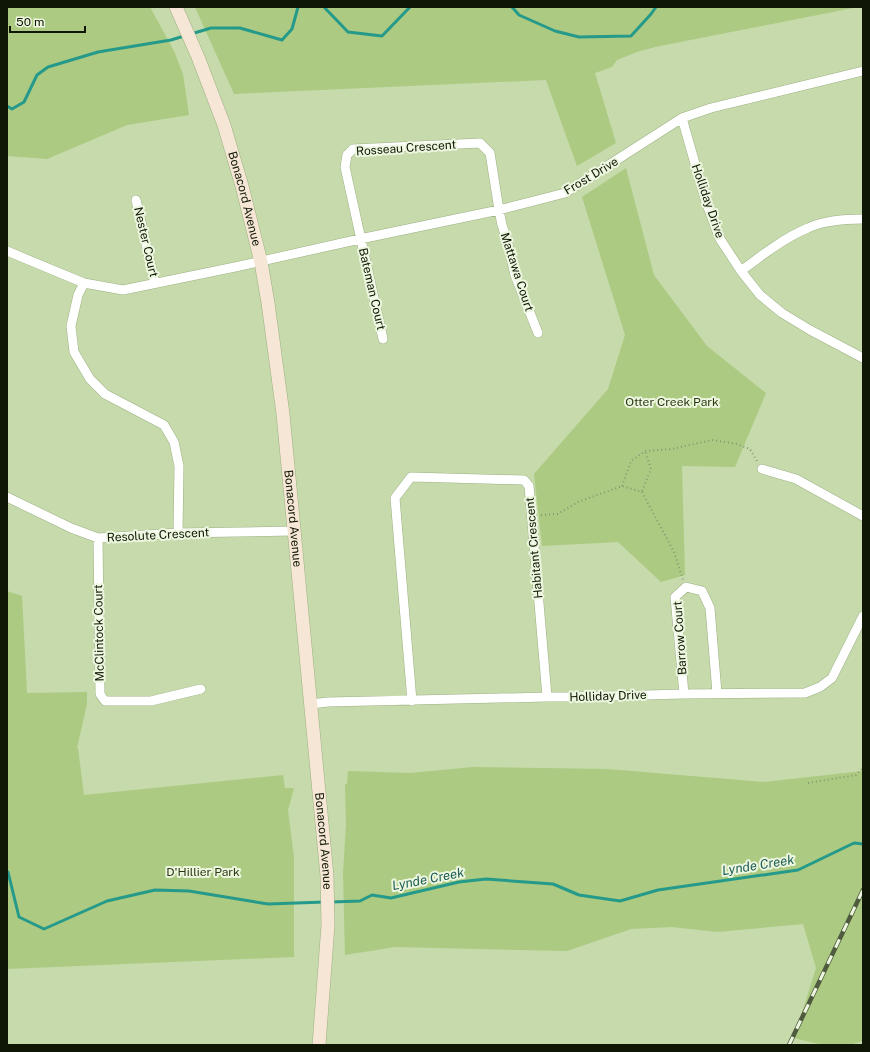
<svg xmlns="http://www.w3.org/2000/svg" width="870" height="1052" viewBox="0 0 870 1052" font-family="'Public Sans',sans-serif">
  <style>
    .green { fill: #acca81 }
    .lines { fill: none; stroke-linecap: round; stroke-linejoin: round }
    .stream { stroke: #259a8b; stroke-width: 3 }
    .street-casing { stroke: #9db183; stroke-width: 10 }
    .secondary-casing { stroke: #9db183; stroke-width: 14 }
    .path { stroke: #889772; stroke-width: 2; stroke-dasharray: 1 3; stroke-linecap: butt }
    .street { stroke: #fff; stroke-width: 9 }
    .secondary { stroke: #f6e6d5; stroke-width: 13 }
    .rail-casing { stroke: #4f5b3f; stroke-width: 4.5 }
    .rail { stroke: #edf7df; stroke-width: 3; stroke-dasharray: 9; stroke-linecap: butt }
    .labels { text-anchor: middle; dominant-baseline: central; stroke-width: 4; stroke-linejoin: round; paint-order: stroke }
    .street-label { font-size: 12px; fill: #0f1605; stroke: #edf7df }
    .park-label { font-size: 12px; fill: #2b3913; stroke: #edf7df }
    .water-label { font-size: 13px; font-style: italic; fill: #205e58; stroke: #edf7df }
  </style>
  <rect width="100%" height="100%" fill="#c6daab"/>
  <!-- green -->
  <path class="green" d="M7,7H150L174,51L183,74L189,115L127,125L47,159L7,156Z
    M195,7H858L655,47L637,52L617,60L612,67L595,73L616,143L577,166L546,80L234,94Z
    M626,168L654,275L707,346L766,393L735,467L682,466L685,575L661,582L618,542L542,546L534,474L608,389L625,335L582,197Z
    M7,591L22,596L27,693L87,692V704L77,748H78L84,795L283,775L285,788H294L288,810L294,858V957L7,969Z
    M473,767L607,769L764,782L863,771V1041C840,1050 817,1044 794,1038L816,968L803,924L717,932L672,927L631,929L567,951L395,947L345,955L343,873L346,825L345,784H347L348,771L411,773Z"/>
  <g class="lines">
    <!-- stream -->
    <path class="stream" d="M324,7L348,32L382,36L410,7
      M512,7L519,15L555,31L579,37L631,36L651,14L656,7
      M191,34L211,28H240L282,40L292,29L298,7
      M7,106L12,109L24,102L37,75L48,67L98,52L171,40L184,36
      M7,872H8L19,917L44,929L107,901L155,890L189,891L268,904L325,902
      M331,902L360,901L372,895L391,898L459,882L486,879L553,884L579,895L620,901L658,890L798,870L854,843L863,844"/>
    <defs>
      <path id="street" d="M682,118L706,202L720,239L741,271L760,295L782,313L810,330L863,358
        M136,200L155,283
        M7,251L84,283L123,290L235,267L360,239L499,210L565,193L682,118L711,108L863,71
        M741,271C762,255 784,238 808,228C825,220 845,219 863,219
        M84,283L78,295L71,326L74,352L90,379L105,394L164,425L174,442L179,466L178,533
        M383,339L345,167L347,155L353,149L480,143L490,153L499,210L502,225L507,240L515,275L538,333
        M762,469L796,479L863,516
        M7,497L71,528L98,538L178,533L294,531
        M98,538L100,694L105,701H151L201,689
        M684,694L675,597L686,587L702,591L710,608L717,693
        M412,701L395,498L411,477L524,480L529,486L547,697
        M311,704L328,702L547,697H568L684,694L805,693L820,687L832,678L863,616"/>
      <g id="secondary">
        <path id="s1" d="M176,7L198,57L224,125L242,186L261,262L268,303L283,414L327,876L328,925L319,1045"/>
      </g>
    </defs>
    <!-- street casing -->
    <use href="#street" class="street-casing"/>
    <!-- secondary casing -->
    <use href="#secondary" class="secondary-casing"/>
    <!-- path -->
    <path class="path" d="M622,486L631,461L645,451L672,449L712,440L737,444L750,449L757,461
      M642,491L651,469L645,451
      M541,515L558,514L578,502L622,486L642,492L674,552L683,580
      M808,783L856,775L863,768"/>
    <!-- street -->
    <use href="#street" class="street"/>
    <!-- secondary -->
    <use href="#secondary" class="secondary"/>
    <defs>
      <path id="rail" d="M789,1045L863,890"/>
    </defs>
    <!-- rail casing -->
    <use href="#rail" class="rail-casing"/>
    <!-- rail -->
    <use href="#rail" class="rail"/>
  </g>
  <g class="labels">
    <!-- street labels -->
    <g class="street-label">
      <text transform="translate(406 148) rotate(-4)">Rosseau Crescent</text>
      <text transform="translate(591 176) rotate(-31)">Frost Drive</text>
      <text stroke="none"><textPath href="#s1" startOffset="204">Bonacord Avenue</textPath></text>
      <text transform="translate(708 201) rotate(71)">Holliday Drive</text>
      <text transform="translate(146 242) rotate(77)">Nester Court</text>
      <text transform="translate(517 272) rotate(72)">Mattawa Court</text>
      <text transform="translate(372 289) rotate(77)">Bateman Court</text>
      <text stroke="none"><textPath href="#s1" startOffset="528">Bonacord Avenue</textPath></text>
      <text transform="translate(158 535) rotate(-3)">Resolute Crescent</text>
      <text transform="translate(534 548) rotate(-95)">Habitant Crescent</text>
      <text transform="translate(99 633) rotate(-91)">McClintock Court</text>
      <text transform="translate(680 638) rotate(-94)">Barrow Court</text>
      <text transform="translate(608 696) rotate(-2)">Holliday Drive</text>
      <text stroke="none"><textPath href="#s1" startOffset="852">Bonacord Avenue</textPath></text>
    </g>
    <!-- park labels -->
    <g class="park-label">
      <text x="672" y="402">Otter Creek Park</text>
      <text x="203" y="872">D'Hillier Park</text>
    </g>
    <!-- water labels -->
    <g class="water-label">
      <text transform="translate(758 865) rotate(-9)">Lynde Creek</text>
      <text transform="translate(428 879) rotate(-11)">Lynde Creek</text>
    </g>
  </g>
  <!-- border -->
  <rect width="870" height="1052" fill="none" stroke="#0f1605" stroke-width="16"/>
  <!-- scale -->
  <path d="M10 26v6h75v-6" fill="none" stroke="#0f1605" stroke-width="2"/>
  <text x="16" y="26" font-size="12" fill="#0f1605" stroke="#edf7df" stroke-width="3" paint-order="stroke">50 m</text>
</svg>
